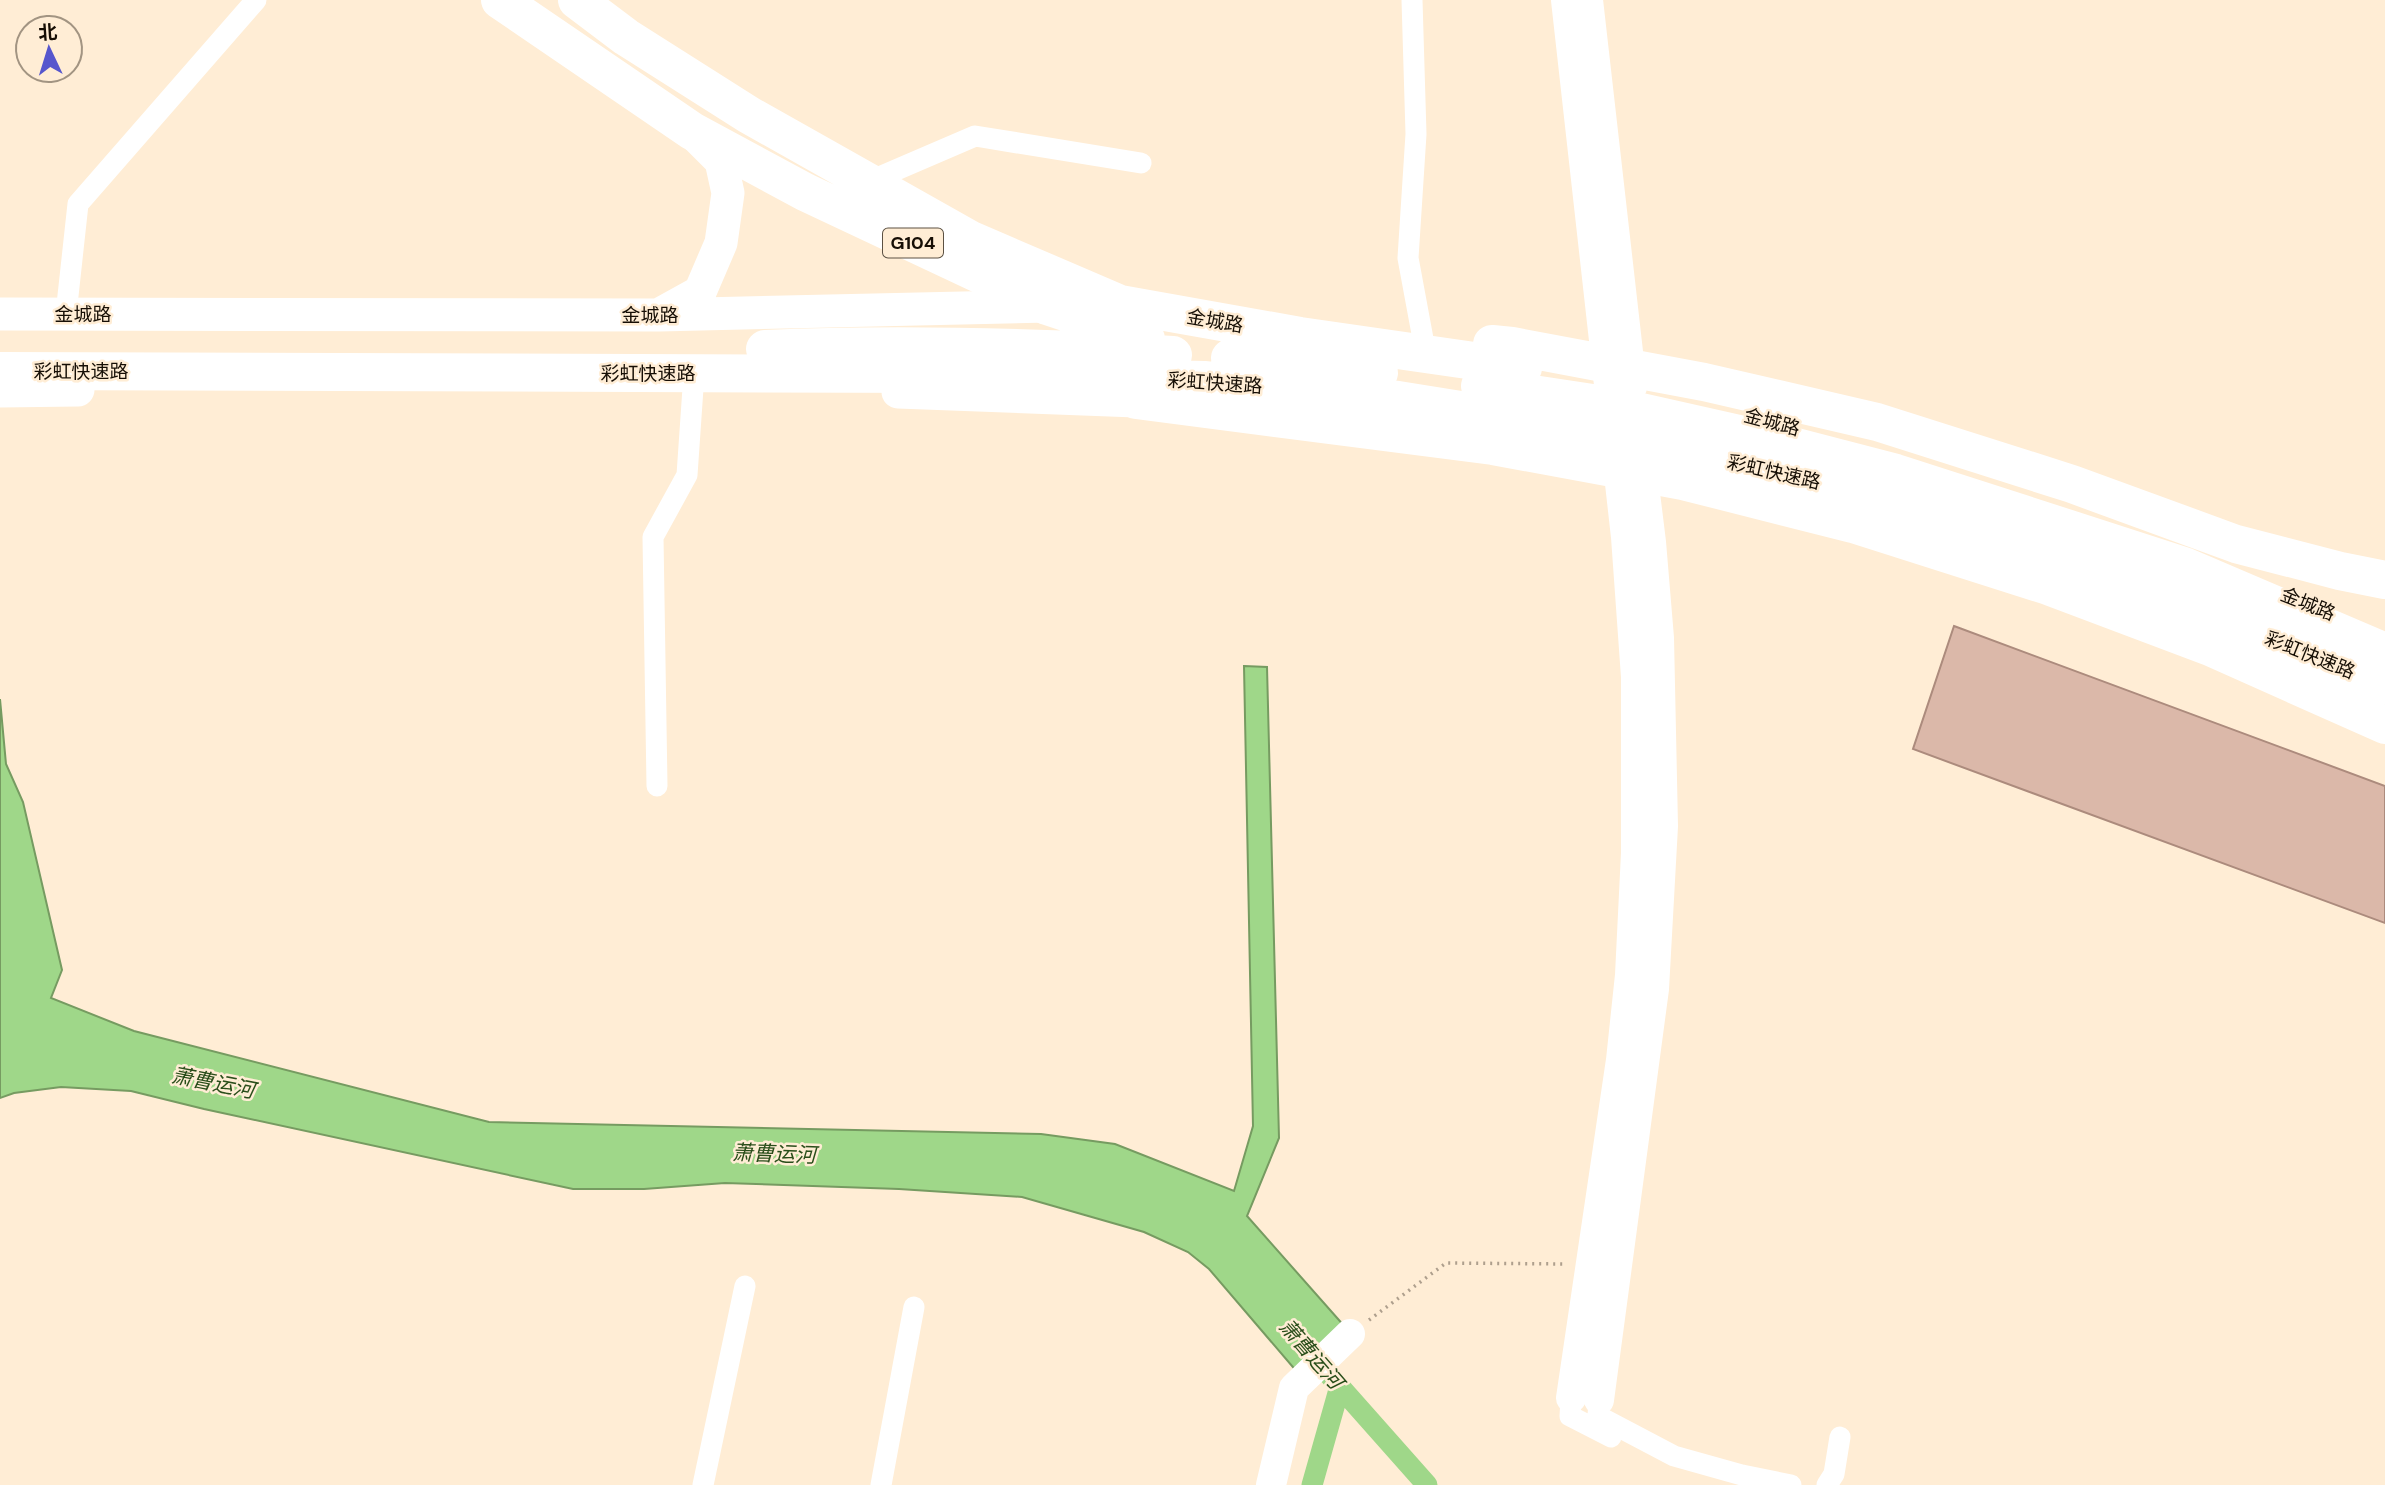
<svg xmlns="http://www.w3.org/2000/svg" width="2385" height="1485" viewBox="0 0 2385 1485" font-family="'DM Sans','Noto Sans SC',sans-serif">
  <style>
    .water { fill: #9fd789; stroke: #769b61; stroke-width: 2 }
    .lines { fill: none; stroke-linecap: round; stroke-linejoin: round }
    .canal { stroke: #9fd789; stroke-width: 21 }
    .building { fill: #dbb8a9; stroke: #ac8b7d; stroke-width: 2 }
    .path { stroke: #ae9f8d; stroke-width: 3.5; stroke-dasharray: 2 5; stroke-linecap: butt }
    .street { stroke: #fff; stroke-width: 21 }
    .secondary { stroke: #fff; stroke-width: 30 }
    .primary { stroke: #fff; stroke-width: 33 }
    .highway { stroke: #fff; stroke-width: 38 }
    .labels { text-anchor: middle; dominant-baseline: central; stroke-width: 5; stroke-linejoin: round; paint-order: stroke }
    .shield { fill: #ffedd5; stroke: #5c5143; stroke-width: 2 }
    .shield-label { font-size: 18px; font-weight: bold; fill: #160e05 }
    .street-label { font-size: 19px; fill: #160e05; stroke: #ffedd5 }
    .water-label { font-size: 21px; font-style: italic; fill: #2a4e1a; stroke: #ffedd5 }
  </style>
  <rect width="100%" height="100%" fill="#ffedd5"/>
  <!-- water -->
  <path class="water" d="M1244,666L1267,667L1279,1138L1247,1216L1346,1328L1298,1373L1209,1269L1188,1252L1144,1232L1022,1197L899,1189L725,1183L644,1189H573L204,1109L131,1091L61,1087L14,1093L0,1098V699L6,764L23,802L62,970L51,998L134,1031L489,1122L1041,1134L1115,1144L1234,1191L1253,1126Z"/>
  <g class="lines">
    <!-- canal -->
    <path class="canal" d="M1310,1353L1427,1485
      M1312,1485L1340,1386"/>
  </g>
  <!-- building -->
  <path class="building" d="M1954,626L2385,786V923L1913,749Z"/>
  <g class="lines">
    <!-- path -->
    <path class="path" d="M1369,1320L1446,1263L1566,1264"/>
    <!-- street -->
    <path class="street" d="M1412,0L1416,134L1408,258L1423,339
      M868,182L975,136L1141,163
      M66,314L78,204L256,0
      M657,786L653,537L687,475L693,388
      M1571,1398L1570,1416L1611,1437
      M1599,1400L1598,1416L1674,1456L1742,1475L1791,1485
      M703,1485L745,1286
      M881,1485L914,1307
      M1827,1485L1834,1474L1840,1437"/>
    <!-- secondary -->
    <path class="secondary" d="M1566,0L1626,537L1636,677V853L1630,975L1621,1060L1571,1398
      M1588,0L1632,387
      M1599,1400L1654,989L1663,826L1659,638L1651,542L1640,453
      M1271,1485L1294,1388L1350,1334"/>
    <!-- primary -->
    <path class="primary" d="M662,313L700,292L721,243L728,193L721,161L696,136
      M0,314L659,315L1048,306
      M0,391L78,390
      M898,392L1163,402"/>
    <!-- highway -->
    <path class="highway" d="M500,0L692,131L805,192L1047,306L1146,339
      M577,0L626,37L749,115L971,240L1120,304L1300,336L1523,368
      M1492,344L1512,346L1704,382L1877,422L2072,484L2236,544L2340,571L2385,580
      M765,349C901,343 1037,347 1173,355
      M1230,358L1291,362L1379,373
      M0,371L950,374L1204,380L1398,400L1579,429L1792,476L1892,500L2042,549L2385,685
      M1480,386L1619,407L1792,446L1896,473L2184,566L2385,652
      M1136,400L1493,446L1683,481L1853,524L2048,586L2210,647L2385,725"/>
  </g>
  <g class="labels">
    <!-- shield labels -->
    <rect class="shield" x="883" y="228.5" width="60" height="29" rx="5"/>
    <g class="shield-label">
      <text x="913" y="243">G104</text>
    </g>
    <!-- street labels -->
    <g class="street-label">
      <text x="83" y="314">金城路</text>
      <text x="650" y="315">金城路</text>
      <text transform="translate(1215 321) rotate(10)">金城路</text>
      <text x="81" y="371">彩虹快速路</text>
      <text x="648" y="373">彩虹快速路</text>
      <text transform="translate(1215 383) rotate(4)">彩虹快速路</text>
      <text transform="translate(1772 422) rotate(15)">金城路</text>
      <text transform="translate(1774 472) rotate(13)">彩虹快速路</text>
      <text transform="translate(2308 604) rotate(22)">金城路</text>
      <text transform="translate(2310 655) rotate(22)">彩虹快速路</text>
    </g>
    <!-- water labels -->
    <g class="water-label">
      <text transform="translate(213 1083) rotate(11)">萧曹运河</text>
      <text transform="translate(774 1154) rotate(2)">萧曹运河</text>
      <text transform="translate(1311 1354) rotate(49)">萧曹运河</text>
    </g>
  </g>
  <!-- north arrow -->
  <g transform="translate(49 49) rotate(356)"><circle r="33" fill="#ffedd5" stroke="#a29482" stroke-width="2"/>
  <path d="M0-5L12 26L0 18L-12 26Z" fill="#5656cd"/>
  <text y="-10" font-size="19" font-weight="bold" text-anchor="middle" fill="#160e05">北</text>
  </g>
</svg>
